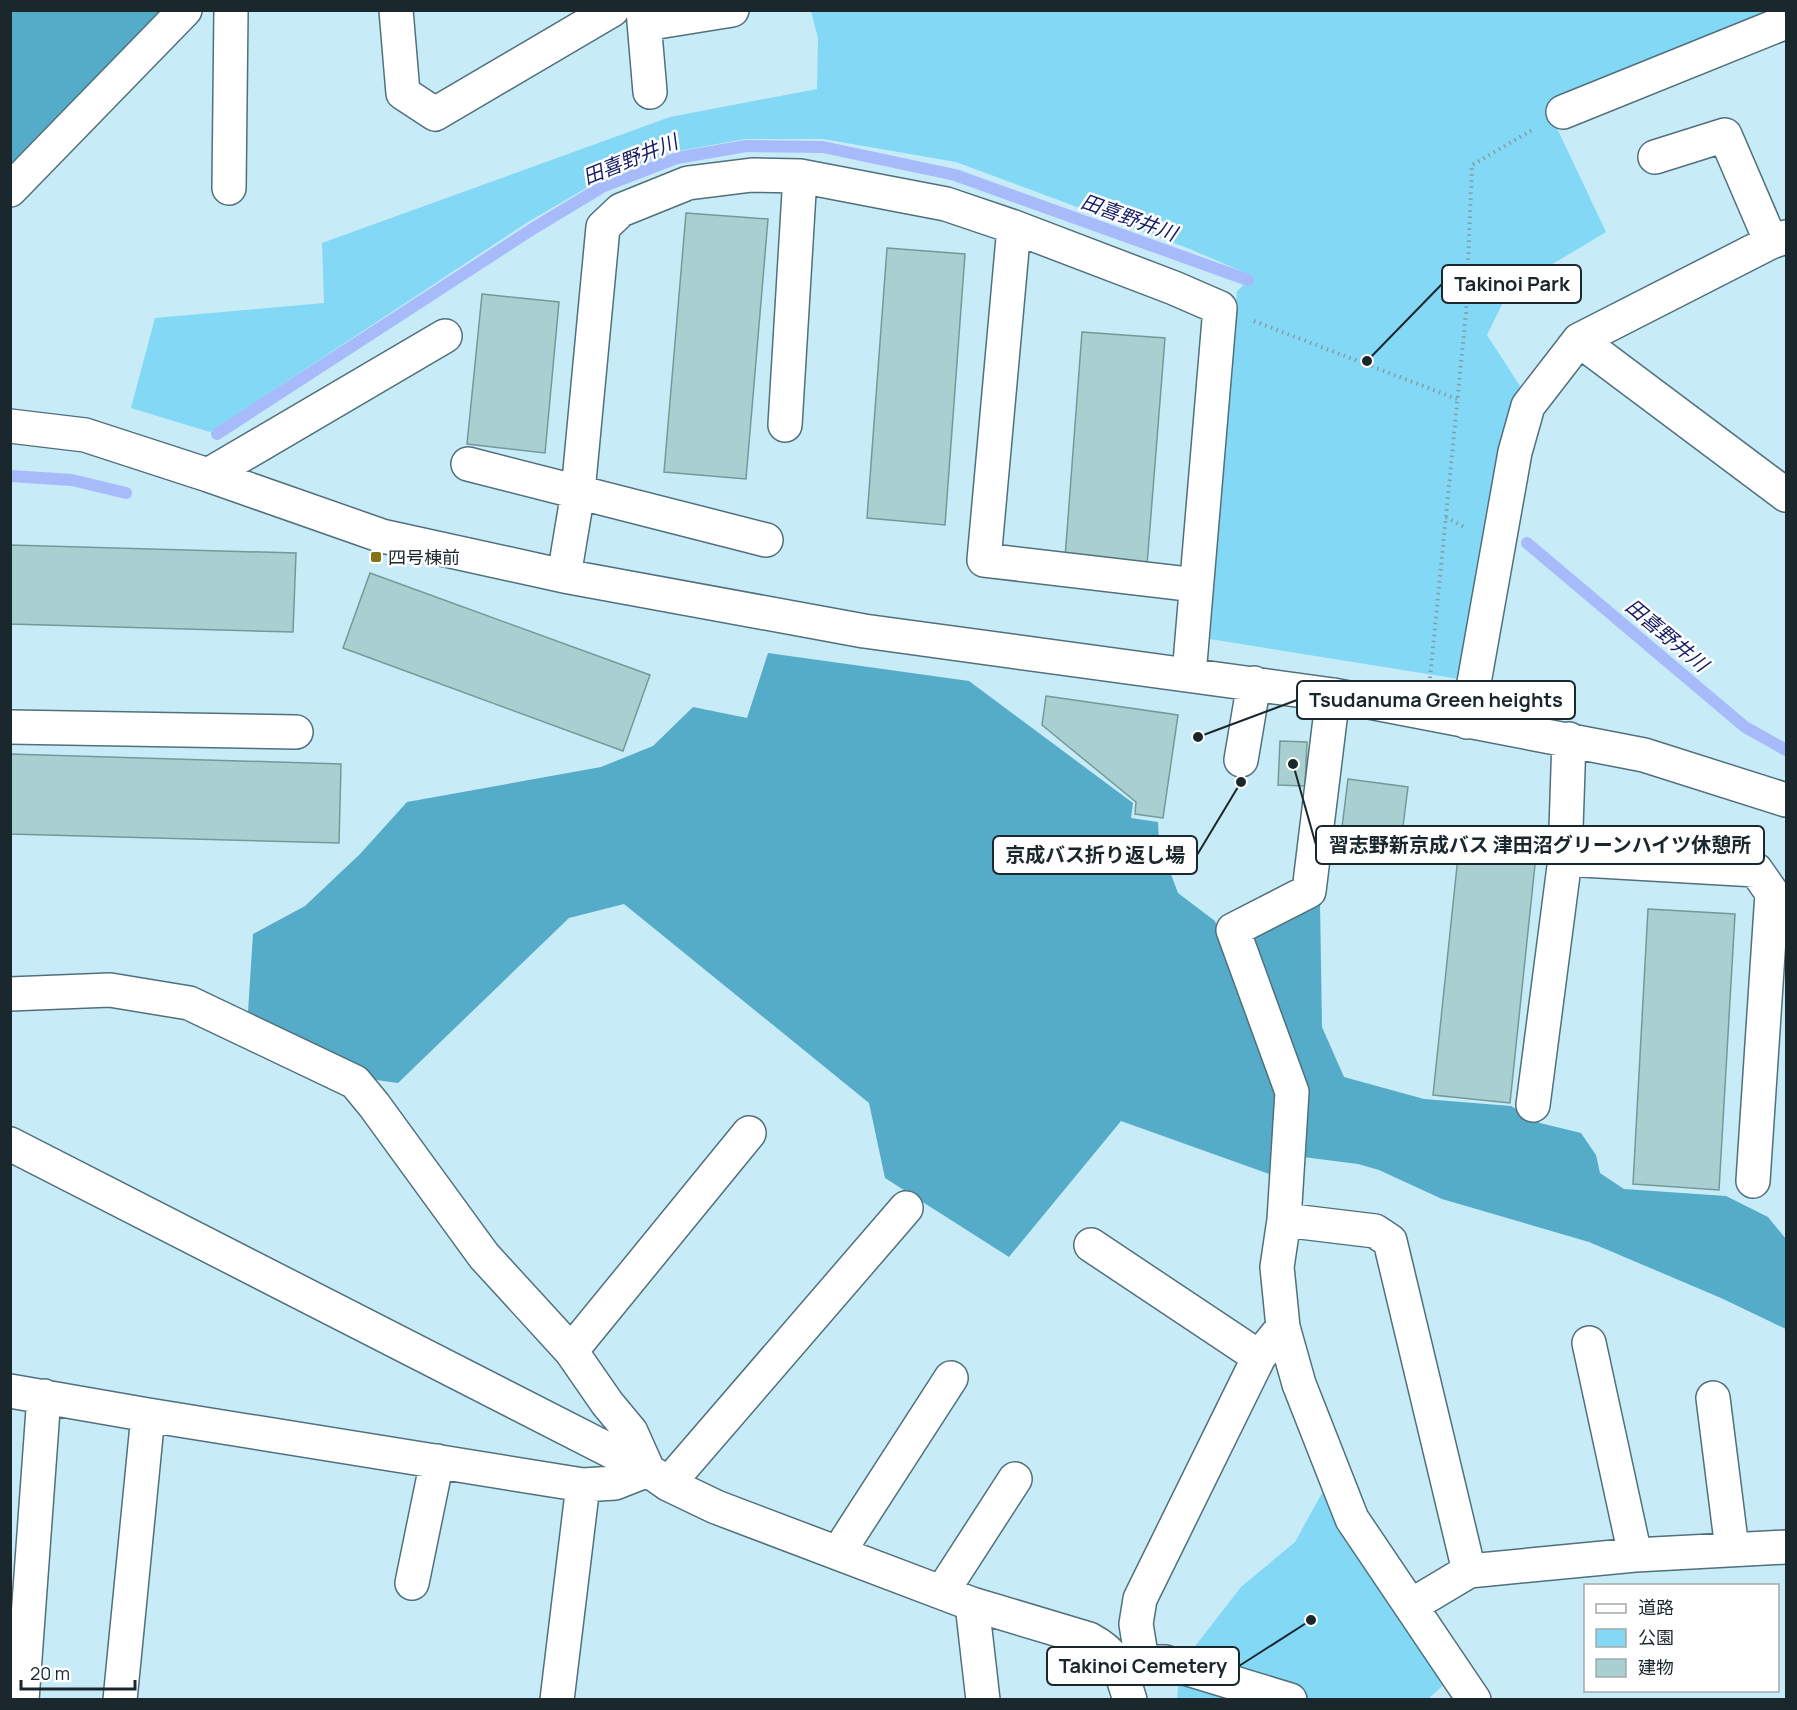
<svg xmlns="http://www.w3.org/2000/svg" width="1797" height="1710" viewBox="0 0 1797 1710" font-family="Manrope,'Noto Sans JP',sans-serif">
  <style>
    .green { fill: #82d8f5 }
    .forest { fill: #55acc8 }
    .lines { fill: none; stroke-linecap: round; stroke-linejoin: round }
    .stream { stroke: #a7bafa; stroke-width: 12 }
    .building { fill: #a9d0d0; stroke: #749999; stroke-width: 1.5 }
    .minor-casing { stroke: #50707b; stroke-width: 36 }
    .path { stroke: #839da7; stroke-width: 4; stroke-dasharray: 1.5 4.5; stroke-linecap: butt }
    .minor { stroke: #fff; stroke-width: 33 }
    .poi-dot { fill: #867315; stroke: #fff; stroke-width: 2 }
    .labels { text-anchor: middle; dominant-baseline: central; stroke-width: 5; stroke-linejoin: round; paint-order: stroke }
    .poi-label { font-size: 18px; fill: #1a272c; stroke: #fff; text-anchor: start }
    .water-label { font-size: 20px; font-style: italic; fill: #171d64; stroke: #fff }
    .leader { fill: none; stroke: #1a272c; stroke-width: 2 }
    .callout-dot { fill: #1a272c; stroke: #fff; stroke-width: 2 }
    .callout { fill: #fff; stroke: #1a272c; stroke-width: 2 }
    .callout-label { font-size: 20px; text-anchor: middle; font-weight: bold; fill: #1a272c }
  </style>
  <rect width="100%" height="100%" fill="#c8ebf8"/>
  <!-- green -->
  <path class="green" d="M1780,10L1547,107L1606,232L1509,290L1487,335L1520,386L1503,451L1459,679L1210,639L1237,291L1248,281V274L1190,249L956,162L823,139H745L673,152L600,180L528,222L210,432L131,408L155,318L324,303L322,243L670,117L817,89L818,38L811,11Z
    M1327,1484L1447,1682L1428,1699L1177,1700L1179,1678L1189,1654L1241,1587L1295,1542Z"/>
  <!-- forest -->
  <path class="forest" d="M11,11H165L11,170Z
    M768,653L969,681L1133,803L1131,818L1158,822L1159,842L1178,893L1215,921L1278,1096L1275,1176L1121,1121L1009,1257L885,1178L869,1103L624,904L569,918L398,1083L369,1079L248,1012L253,934L305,906L360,854L407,802L601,767L653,746L693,707L747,718Z
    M1320,902L1322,1027L1344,1077L1424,1099L1511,1106L1540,1123L1581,1133L1596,1155L1600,1173L1624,1189L1726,1196L1768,1217L1786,1239V1329L1721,1298L1589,1242L1442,1199L1379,1170L1358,1164L1303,1157L1247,936Z"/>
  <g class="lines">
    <!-- stream -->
    <path class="stream" d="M217,434L534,228L602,187L677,158L746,146L823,147L955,175L1248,280
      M10,476L72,480L126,493
      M1527,543L1745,727L1786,750"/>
  </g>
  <!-- building -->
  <path class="building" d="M686,213L768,219L746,479L664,472Z
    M887,248L965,254L945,525L867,518Z
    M482,294L559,302L545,453L467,444Z
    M1082,332L1165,338L1147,565L1065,558Z
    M10,545L296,553L293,632L10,624Z
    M370,573L650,675L623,751L343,648Z
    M1046,696L1178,715L1163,818L1135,814L1136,802L1042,725Z
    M1280,741L1307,742L1305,786L1278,785Z
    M10,754L341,764L339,843L10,834Z
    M1348,779L1408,787L1402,834L1342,827Z
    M1461,828L1538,836L1510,1103L1433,1095Z
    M1648,909L1735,914L1719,1190L1633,1184Z"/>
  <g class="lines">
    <defs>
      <path id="minor" d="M396,10L403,93L435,114L612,10
        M643,10L650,92
        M645,24L732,10
        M1563,112L1786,22
        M1655,157L1725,135L1771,242
        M229,188L231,10
        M10,190L185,10
        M1014,227L984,560L1196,585
        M1579,340L1786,495
        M785,425L800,176
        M10,426L85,435L208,475L382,536L564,576L864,631L1333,695L1644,755L1786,800
        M468,464L766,540
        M208,475L445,336
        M564,576L578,492L603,227L621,210L688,183L752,175L800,176L946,204L1014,227L1174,288L1220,308L1189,675
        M1333,695L1309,891L1233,930L1292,1092L1284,1220L1277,1267L1283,1327L1299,1384L1352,1519L1474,1700
        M1467,722L1515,452L1528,406L1579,340L1771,242L1786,237
        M10,727L296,732
        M1241,760L1254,683
        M1565,859L1756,870L1772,893L1753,1181
        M10,994L110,990L189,1003L355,1082L374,1105L484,1256L571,1351L607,1403L631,1432L648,1470L615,1483L583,1485L148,1415L10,1391
        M1533,1105L1565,859L1569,739
        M10,1144L648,1470L668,1484L716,1507L972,1604L1089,1639C1119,1655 1120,1669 1130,1700
        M1284,1220L1375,1231L1390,1241L1469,1571
        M1091,1245L1259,1357
        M1589,1343L1635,1555
        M571,1351L749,1133
        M1713,1398L1732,1549
        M668,1484L906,1208
        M838,1553L951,1378
        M412,1583L437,1461
        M942,1592L1015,1479
        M972,1604L983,1700
        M1412,1605L1469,1571L1635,1555L1786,1547
        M1142,1661L1136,1624L1140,1599L1259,1357L1283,1327
        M1120,1664L1142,1661L1165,1662L1290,1700
        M22,1700L44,1396
        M120,1700L148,1415
        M557,1700L583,1485"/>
    </defs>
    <!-- minor casing -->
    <use href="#minor" class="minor-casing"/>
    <!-- path -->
    <path class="path" d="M1254,321L1457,399
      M1446,517L1464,527
      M1430,678L1466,313L1472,165L1534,129"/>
    <!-- minor -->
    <use href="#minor" class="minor"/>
  </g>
  <!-- markers -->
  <rect class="poi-dot" x="370" y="551" width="12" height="12" rx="3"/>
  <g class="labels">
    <!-- poi labels -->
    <g class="poi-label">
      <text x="388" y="557">四号棟前</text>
    </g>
    <!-- water labels -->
    <g class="water-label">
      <text transform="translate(630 159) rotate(-22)">田喜野井川</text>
      <text transform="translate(1129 217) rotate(20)">田喜野井川</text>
      <text transform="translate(1667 635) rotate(40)">田喜野井川</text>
    </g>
  </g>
  <!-- callouts -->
  <path class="leader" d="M1367 361L1442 284M1198 737L1297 700M1293 764L1316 845M1241 782L1197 855M1311 1620L1239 1666"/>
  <g class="callout-dot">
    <circle cx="1367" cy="361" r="6"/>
    <circle cx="1198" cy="737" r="6"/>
    <circle cx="1293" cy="764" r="6"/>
    <circle cx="1241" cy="782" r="6"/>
    <circle cx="1311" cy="1620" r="6"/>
  </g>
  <g class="callout">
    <rect x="1442" y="265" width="139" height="38" rx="6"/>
    <rect x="1297" y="681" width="278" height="38" rx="6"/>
    <rect x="1316" y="826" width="448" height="38" rx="6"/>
    <rect x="993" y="836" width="204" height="38" rx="6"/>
    <rect x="1047" y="1647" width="192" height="38" rx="6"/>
  </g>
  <g class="callout-label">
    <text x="1512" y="291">Takinoi Park</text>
    <text x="1436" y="707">Tsudanuma Green heights</text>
    <text x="1540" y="852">習志野新京成バス 津田沼グリーンハイツ休憩所</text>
    <text x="1095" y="862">京成バス折り返し場</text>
    <text x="1143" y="1673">Takinoi Cemetery</text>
  </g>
  <!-- border -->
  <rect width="1797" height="1710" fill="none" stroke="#1a272c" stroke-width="24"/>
  <!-- legend -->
  <rect x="1584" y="1584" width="195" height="108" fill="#ffffff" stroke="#a3a9ab" stroke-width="1.5"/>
  <rect x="1596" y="1604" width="30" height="9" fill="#ffffff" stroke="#a3a9ab" stroke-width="1.5"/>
  <text x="1638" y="1614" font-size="18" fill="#1a272c">道路</text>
  <rect x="1596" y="1629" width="30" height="18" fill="#82d8f5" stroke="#a3a9ab" stroke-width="1.5"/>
  <text x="1638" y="1644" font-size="18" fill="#1a272c">公園</text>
  <rect x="1596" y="1659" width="30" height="18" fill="#a9d0d0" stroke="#a3a9ab" stroke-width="1.5"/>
  <text x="1638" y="1674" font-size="18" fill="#1a272c">建物</text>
  <!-- scale -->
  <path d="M21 1680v9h114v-9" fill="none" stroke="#1a272c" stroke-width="3"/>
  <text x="30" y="1680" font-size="18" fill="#1a272c" stroke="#ffffff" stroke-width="4.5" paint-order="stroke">20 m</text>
</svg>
